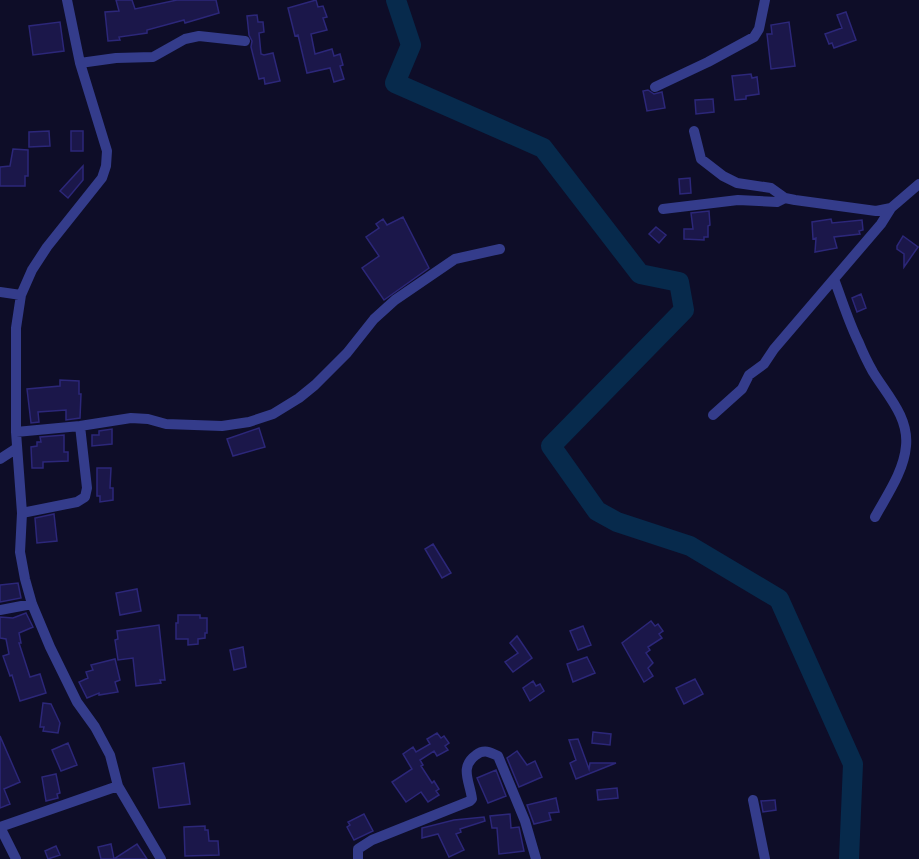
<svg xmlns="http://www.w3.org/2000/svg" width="919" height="859" viewBox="0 0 919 859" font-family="'DejaVu Sans',sans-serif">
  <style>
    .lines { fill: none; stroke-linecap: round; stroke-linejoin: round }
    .river { stroke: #072a4c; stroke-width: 20 }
    .building { fill: #1b174a; stroke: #2c2779; stroke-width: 1.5 }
    .minor { stroke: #343c8b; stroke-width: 10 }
  </style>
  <rect width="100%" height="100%" fill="#0e0d28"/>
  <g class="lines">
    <!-- river -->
    <path class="river" d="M396,0L411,45L395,83L543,148L640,274L679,282L684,310L551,446L597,511L617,522L690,546L779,599L853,764L849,859"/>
  </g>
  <!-- building -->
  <path class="building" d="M116,0H132L135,9L177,0H216L219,13L185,23L184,20L147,30V33L119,37L120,40L108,41L105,12L119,11Z
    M316,0L318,7L323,6L327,17L323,18L327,30L311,34L315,54L332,49L334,56L340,54L343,65L340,66L344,79L334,82L330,68L307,73L298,35L295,36L288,8Z
    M846,12L856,40L834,48L832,43L829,44L825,34L842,28L837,15Z
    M257,15L258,22H263L264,32L259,33L261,54L264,55L273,53L280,81L265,84L264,78L259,79L251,47L252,41L249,35L247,16Z
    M60,22L64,51L33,55L29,26Z
    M789,22L795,66L771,69L767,34H772L771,25Z
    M751,74L752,78L757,77L759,94L746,96V99L735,100L732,76Z
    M648,90L654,94L662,92L665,108L647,111L643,91Z
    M713,99L714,112L696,114L695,100Z
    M49,131L50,146L29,147V132Z
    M71,131H83V151H71Z
    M13,149L28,150V176H25V186H0V167L10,166Z
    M83,166V180L68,198L60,191Z
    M690,178L691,193L680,194L679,179Z
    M709,211L710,225L708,226V237H704V240L684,239V229H693L691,213Z
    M403,217L429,268L384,300L362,268L379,256L366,237L379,228L376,224L383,219L387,225Z
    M831,219L832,223L862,220L863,230L859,231L860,234L834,237L837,248L815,252L816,238L813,239L812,222Z
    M656,227L666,235L659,243L649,234Z
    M903,236L918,247L904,267V254L897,249V246Z
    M861,294L866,308L857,312L852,298Z
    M60,380L79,381V394H81L80,418L66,420V410L38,412L39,422L31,423L27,389L60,386Z
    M259,428L265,447L233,456L227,439Z
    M112,429V444L92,446V435H99V431Z
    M64,435V452H68V461L43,462V468H32L31,447L37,446V442H41L40,437Z
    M97,468H111L110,488H113V500L100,502V496H97Z
    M54,514L57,541L37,543L35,518Z
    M433,544L451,573L442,578L425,549Z
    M18,583L21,598L0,602V585Z
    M137,589L141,611L120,615L116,593Z
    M26,613L33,627L19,633L21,643H19L30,677L40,674L46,693L20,701L12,675L10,676L3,656L9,654L6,639L0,638V617L13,618Z
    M178,615H200V618H207V633H205V638L198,639V644L188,645V639H176V623H178Z
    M651,621L655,626L658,624L663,631L659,634L662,638L648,647L650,650L646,653L653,663L648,668L653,676L644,682L622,643Z
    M159,625L165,680H160L161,683L136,686L133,658L118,660L115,640L118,639L117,631Z
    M583,626L591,645L578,650L570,631Z
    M517,636L532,658L513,672L505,662L518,653L510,643Z
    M243,647L246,667L234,670L230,650Z
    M587,657L595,673L573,682L567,664Z
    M115,659L120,680L115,682L118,692L99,695V693L87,698L79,682L88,678L86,672L93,670L91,665Z
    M695,679L703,694L684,704L676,688Z
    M533,681L536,686L540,684L544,691L530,701L523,688Z
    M43,703L51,704L60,723L58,733L43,731L44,727H40Z
    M593,732L611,734L610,745L592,743Z
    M437,733L441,738L444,736L449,743L445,746L448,750L437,756L434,751L420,760L423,765L421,766L432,783L434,781L439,789L436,791L439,795L428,802L421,792L406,802L392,782L412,769L403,754L413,747L416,752L430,744L427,739Z
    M0,736L20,782L4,789L10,804L0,808Z
    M578,739L589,769L590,763H616L576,779L570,763L576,760L569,740Z
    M68,743L77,765L61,771L52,750Z
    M517,751L527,765L535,761L542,777L519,787L507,758Z
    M184,763L190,804L159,808L153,768Z
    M496,770L506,796L488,803L477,778Z
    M56,774L60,793L57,794L58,798L46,801L42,777Z
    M617,788L618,798L598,800L597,790Z
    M556,798L559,812L549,813L551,820L534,824L527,805Z
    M775,800L776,810L763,812L761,801Z
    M364,814L373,831L354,840L347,827L350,825L348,822Z
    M510,814L511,828L519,827L524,851L499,854L497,828H492L490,816Z
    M484,817L485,821L460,829L461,832L456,834L464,850L449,857L438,834L422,838V828L454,820Z
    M205,826V830H208L209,841H218L219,855L185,856L184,827Z
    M111,844L114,859L137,844L147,859H101L98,847Z
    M56,846L60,855L48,859L45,851Z"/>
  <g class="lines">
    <!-- minor -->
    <path class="minor" d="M67,0L80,63L107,151L106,166L102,178L47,247L32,270L21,295L16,328V432L22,513L20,552L25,579L32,604L50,647L77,702L95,727L110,755L118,786L161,859
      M80,63L116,58L153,57L185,39L199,36L245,41
      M655,87L708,62L754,37L759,29L765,0
      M694,131L701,159L723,176L737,183L771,188L785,198L795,200L876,211L891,208L919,184
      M663,209L738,200L777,202L785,198
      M834,279C842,300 849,323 859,343C863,353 868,363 873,372C887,395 909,417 906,446C904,471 887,495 875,517
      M0,292L21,295
      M713,415L742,389L749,375L764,364L774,349L881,224L891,208
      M16,432L80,426L131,418L148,419L166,424L222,426L249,422L273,414L299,398L315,385L347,353L374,319L395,300L455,259L500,249
      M0,459L17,448
      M22,513L77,502L85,497L87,488L80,426
      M0,610L32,604
      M753,800L765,859
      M0,827L118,786
      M0,827L16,859
      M358,859V849L372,840L470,801L472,799C470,782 459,767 476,755C484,749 490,752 498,756L525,821L536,859"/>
  </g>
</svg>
